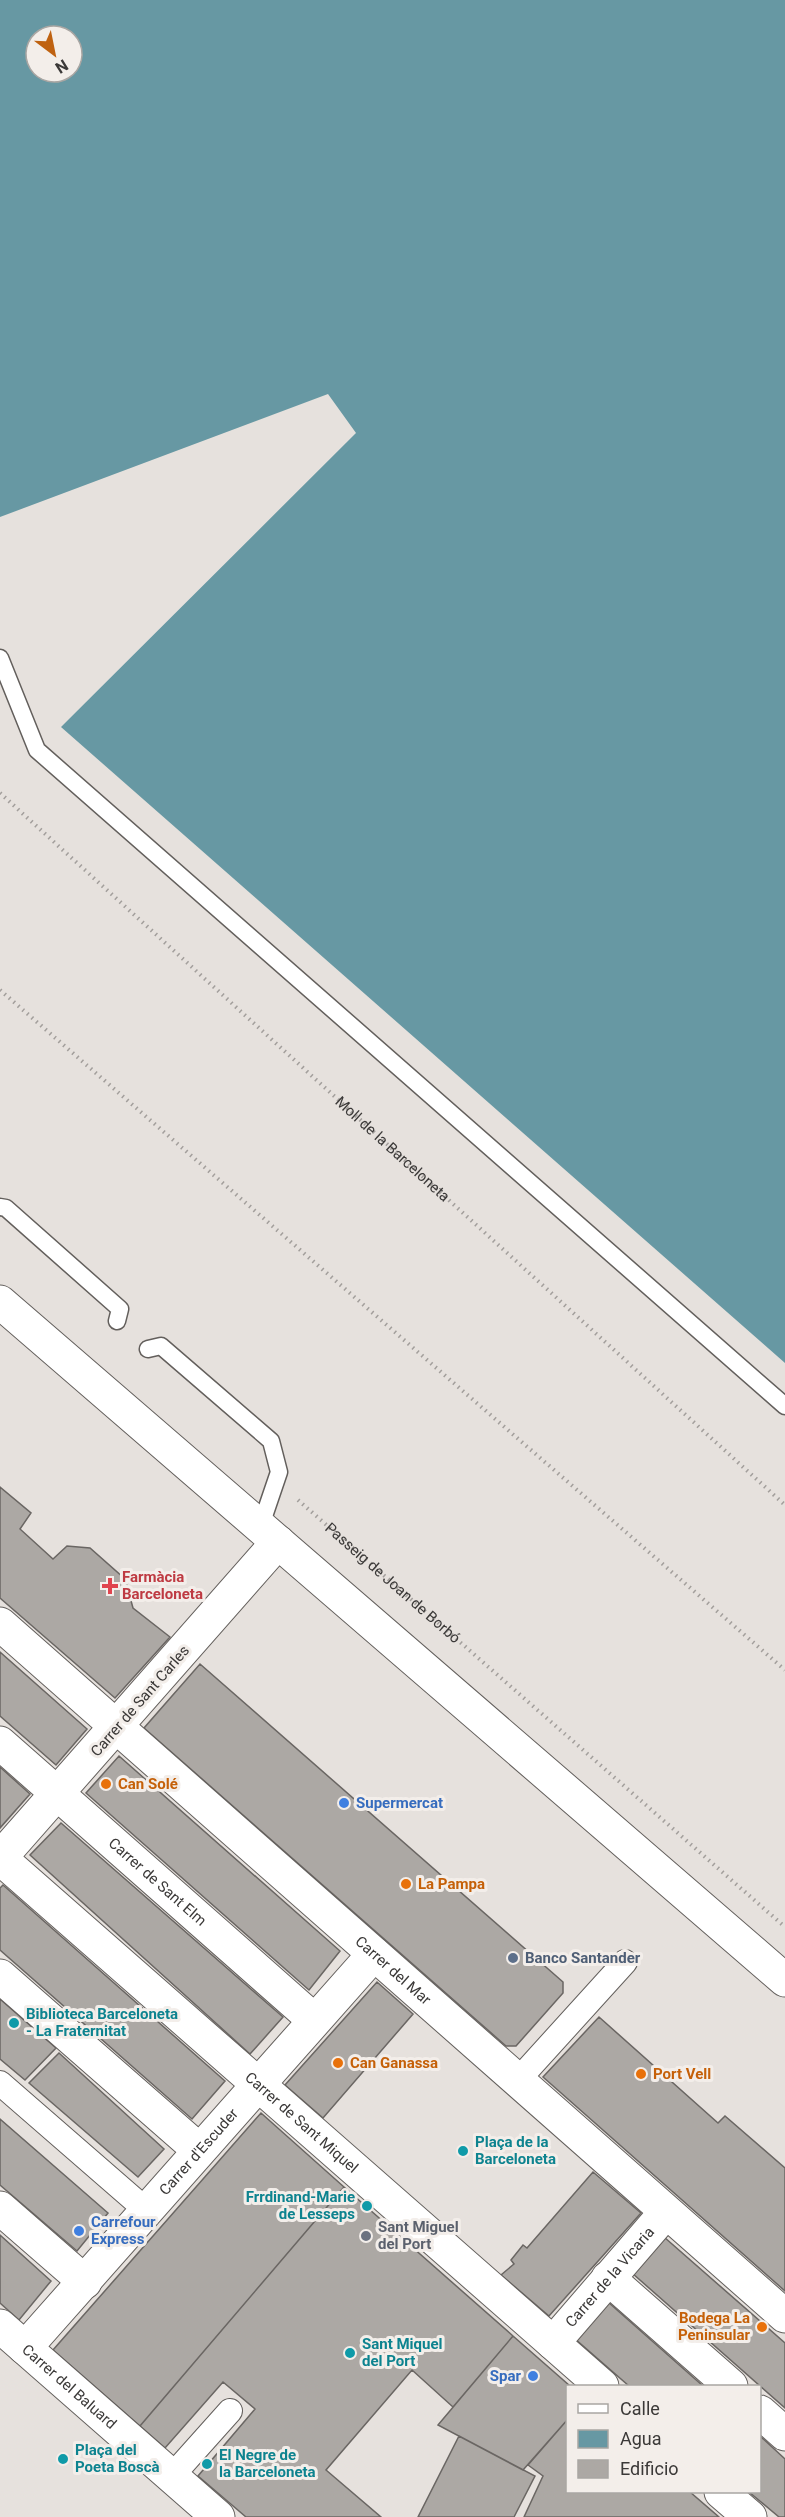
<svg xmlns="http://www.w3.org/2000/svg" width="785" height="2517" viewBox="0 0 785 2517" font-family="Roboto,sans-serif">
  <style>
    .water { fill: #6798a3; fill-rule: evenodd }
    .building { fill: #aca8a4; stroke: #6a6663; stroke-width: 1.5 }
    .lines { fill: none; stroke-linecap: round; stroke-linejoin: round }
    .service-casing { stroke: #635f5c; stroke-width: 19 }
    .pedestrian-casing { stroke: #635f5c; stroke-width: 26 }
    .minor-casing { stroke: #635f5c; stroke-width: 35 }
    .tertiary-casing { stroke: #635f5c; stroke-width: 35 }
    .path { stroke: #a39f9c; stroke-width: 4; stroke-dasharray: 1.5 4.5; stroke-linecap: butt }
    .service { stroke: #fff; stroke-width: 16 }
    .pedestrian { stroke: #fff; stroke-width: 24 }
    .minor { stroke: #fff; stroke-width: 33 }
    .tertiary { stroke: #fff; stroke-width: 33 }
    .health-dot { fill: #e0444e; stroke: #f3eeea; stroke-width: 2 }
    .food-dot { fill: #e8710a; stroke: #f3eeea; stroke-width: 2 }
    .shop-dot { fill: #3f7fe0; stroke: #f3eeea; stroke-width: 2 }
    .service-dot { fill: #5c6f8a; stroke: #f3eeea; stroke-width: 2 }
    .culture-dot { fill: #0f9aa8; stroke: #f3eeea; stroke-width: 2 }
    .worship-dot { fill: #6b7280; stroke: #f3eeea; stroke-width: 2 }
    .labels { text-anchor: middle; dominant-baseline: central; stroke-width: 6; stroke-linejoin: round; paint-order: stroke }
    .street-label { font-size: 15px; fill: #3b3938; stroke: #f3eeea }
    .health-label { font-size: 15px; font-weight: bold; fill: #be3a42; stroke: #f3eeea; text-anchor: start }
    .food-label { font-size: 15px; font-weight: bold; fill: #c56008; stroke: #f3eeea; text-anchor: start }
    .shop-label { font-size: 15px; font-weight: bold; fill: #366cbe; stroke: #f3eeea; text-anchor: start }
    .service-label { font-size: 15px; font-weight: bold; fill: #4e5e75; stroke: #f3eeea; text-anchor: start }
    .culture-label { font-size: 15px; font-weight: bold; fill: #0d838f; stroke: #f3eeea; text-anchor: start }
    .worship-label { font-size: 15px; font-weight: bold; fill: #5b616d; stroke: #f3eeea; text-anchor: start }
  </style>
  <rect width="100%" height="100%" fill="#e6e1dd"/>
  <!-- water -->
  <path class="water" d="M0,0H785V1363L61,727L356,433L328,394L0,517ZM36,36H72V72H36Z"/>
  <!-- building -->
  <path class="building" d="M0,1487L31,1513L20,1529L53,1559L67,1546L90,1548L125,1579L133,1608L170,1637L115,1698L0,1598Z
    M0,1652L87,1729L56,1765L0,1716Z
    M200,1664L563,1982V1993L516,2046H506L144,1728Z
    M119,1756L340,1951L309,1990L86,1793Z
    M0,1767L30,1794L0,1828Z
    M61,1823L283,2017L250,2054L30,1855Z
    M3,1885L225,2081L192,2119L0,1950V1888Z
    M377,1982L413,2014L323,2118L285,2085Z
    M0,1999L56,2048L25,2080L0,2059Z
    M599,2017L718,2123L725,2116L785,2168V2291L543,2077Z
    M59,2053L164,2149L138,2177L29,2083Z
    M261,2113L344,2187L140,2426L53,2350Z
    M0,2119L108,2213L77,2251L0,2185Z
    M593,2172L641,2213L549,2316L501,2275L514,2264L511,2260L523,2245L527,2248Z
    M344,2187L513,2336L453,2407L412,2370L326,2470L381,2517H246L198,2476L255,2409L223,2382L165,2448L140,2426Z
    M0,2235L51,2281L19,2320L0,2303Z
    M664,2237L785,2343V2408L632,2273Z
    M608,2302L703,2386H629L574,2338Z
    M513,2336L570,2386H568V2419L523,2470L438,2425Z
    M568,2419V2492H690L719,2517H524L543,2476L528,2465Z
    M459,2436L535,2476L514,2517H418Z
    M760,2436L785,2459V2517H779L749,2492H760Z"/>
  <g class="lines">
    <defs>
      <path id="service" d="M0,658L37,750L785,1406
        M0,1207L6,1208L120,1309L117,1321
        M148,1349L161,1346L271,1441L279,1472L260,1528"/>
      <path id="pedestrian" d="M528,2069L625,1962
        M0,2083L146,2210
        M171,2477L230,2411"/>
      <g id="minor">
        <path id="s3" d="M278,1542L0,1858L602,2386"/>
        <path id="s4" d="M0,1624L785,2316"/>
        <path id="s5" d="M0,1743L314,2020"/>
        <path d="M0,1976L199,2150"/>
        <path d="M0,2208L85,2282"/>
        <path d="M608,2278L731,2386"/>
        <path id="s6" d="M0,2326L218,2517"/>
        <path id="s7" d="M553,2343L666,2212"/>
        <path id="s8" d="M25,2348L374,1954"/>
        <path d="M760,2412L785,2434"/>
        <path d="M721,2492L750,2517"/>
      </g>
      <path id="tertiary" d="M0,1302L785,1980"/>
    </defs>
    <!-- service casing -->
    <use href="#service" class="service-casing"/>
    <!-- pedestrian casing -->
    <use href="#pedestrian" class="pedestrian-casing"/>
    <!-- minor casing -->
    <use href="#minor" class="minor-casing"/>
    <!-- tertiary casing -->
    <use href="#tertiary" class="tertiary-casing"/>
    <!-- path -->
    <g class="path">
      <path id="s1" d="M0,793L785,1505"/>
      <path d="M0,990L785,1670"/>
      <path id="s2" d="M298,1500L785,1927"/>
    </g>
    <!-- service -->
    <use href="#service" class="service"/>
    <!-- pedestrian -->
    <use href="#pedestrian" class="pedestrian"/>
    <!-- minor -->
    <use href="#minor" class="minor"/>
    <!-- tertiary -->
    <use href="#tertiary" class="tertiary"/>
  </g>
  <!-- markers -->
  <path class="health-dot" d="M107 1577h6v6h6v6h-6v6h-6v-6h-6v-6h6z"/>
  <g class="food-dot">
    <circle cx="106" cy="1784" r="6"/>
    <circle cx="406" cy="1884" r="6"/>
    <circle cx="338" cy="2063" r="6"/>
    <circle cx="641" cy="2074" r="6"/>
    <circle cx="762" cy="2327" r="6"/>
  </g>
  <g class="shop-dot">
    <circle cx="344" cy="1803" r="6"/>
    <circle cx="79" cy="2231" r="6"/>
    <circle cx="533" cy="2376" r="6"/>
  </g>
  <circle class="service-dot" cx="513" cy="1958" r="6"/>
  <g class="culture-dot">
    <circle cx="14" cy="2023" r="6"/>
    <circle cx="463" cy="2151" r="6"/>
    <circle cx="367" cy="2206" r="6"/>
    <circle cx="350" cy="2353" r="6"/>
    <circle cx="63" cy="2459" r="6"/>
    <circle cx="207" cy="2464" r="6"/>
  </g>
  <circle class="worship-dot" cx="366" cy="2236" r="6"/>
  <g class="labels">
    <!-- street labels -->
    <g class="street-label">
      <text stroke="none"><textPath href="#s1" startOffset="530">Moll de la Barceloneta</textPath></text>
      <text stroke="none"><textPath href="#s2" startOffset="126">Passeig de Joan de Borbó</textPath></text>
      <text transform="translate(140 1701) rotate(-49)">Carrer de Sant Carles</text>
      <text stroke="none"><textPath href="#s5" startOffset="210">Carrer de Sant Elm</textPath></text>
      <text stroke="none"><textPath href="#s4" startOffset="524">Carrer del Mar</textPath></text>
      <text stroke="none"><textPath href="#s3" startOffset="822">Carrer de Sant Miquel</textPath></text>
      <text stroke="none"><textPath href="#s8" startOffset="262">Carrer d'Escuder</textPath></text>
      <text stroke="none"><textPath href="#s7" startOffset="87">Carrer de la Vicaria</textPath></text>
      <text stroke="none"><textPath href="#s6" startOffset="92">Carrer del Baluard</textPath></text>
    </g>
    <!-- health labels -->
    <g class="health-label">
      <text x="122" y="1577">Farmàcia<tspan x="122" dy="17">Barceloneta</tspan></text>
    </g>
    <!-- food labels -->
    <g class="food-label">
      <text x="118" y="1784">Can Solé</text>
      <text x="418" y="1884">La Pampa</text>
      <text x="350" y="2063">Can Ganassa</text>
      <text x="653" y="2074">Port Vell</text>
      <text x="750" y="2318" text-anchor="end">Bodega La<tspan x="750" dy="17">Peninsular</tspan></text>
    </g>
    <!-- shop labels -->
    <g class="shop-label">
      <text x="356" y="1803">Supermercat</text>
      <text x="91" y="2222">Carrefour<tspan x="91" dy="17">Express</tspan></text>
      <text x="521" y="2376" text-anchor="end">Spar</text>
    </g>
    <!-- service labels -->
    <g class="service-label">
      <text x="525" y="1958">Banco Santander</text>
    </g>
    <!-- culture labels -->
    <g class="culture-label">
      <text x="26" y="2014">Biblioteca Barceloneta<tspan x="26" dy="17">- La Fraternitat</tspan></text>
      <text x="475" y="2142">Plaça de la<tspan x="475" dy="17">Barceloneta</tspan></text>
      <text x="355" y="2197" text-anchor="end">Frrdinand-Marie<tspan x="355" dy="17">de Lesseps</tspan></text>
      <text x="362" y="2344">Sant Miquel<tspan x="362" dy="17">del Port</tspan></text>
      <text x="75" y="2450">Plaça del<tspan x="75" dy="17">Poeta Boscà</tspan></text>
      <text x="219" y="2455">El Negre de<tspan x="219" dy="17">la Barceloneta</tspan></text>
    </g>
    <!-- worship labels -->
    <g class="worship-label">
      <text x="378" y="2227">Sant Miguel<tspan x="378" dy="17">del Port</tspan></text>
    </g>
  </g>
  <!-- legend -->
  <rect x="566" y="2385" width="195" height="108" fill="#f3eeea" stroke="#a9a6a3" stroke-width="1.5"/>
  <rect x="578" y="2404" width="30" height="9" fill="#ffffff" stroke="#a9a6a3" stroke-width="1.5"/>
  <text x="620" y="2415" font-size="18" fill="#3b3938">Calle</text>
  <rect x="578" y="2430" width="30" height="18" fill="#6798a3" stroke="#a9a6a3" stroke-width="1.5"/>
  <text x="620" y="2445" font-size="18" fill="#3b3938">Agua</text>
  <rect x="578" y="2460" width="30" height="18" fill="#aca8a4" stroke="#a9a6a3" stroke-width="1.5"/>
  <text x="620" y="2475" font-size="18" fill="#3b3938">Edificio</text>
  <!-- north arrow -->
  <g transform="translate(54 54) rotate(148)"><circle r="28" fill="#f3eeea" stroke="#a9a6a3" stroke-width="1.5"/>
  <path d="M0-4.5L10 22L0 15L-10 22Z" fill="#bf6211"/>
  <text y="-9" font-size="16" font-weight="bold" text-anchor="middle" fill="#3b3938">N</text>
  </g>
</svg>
